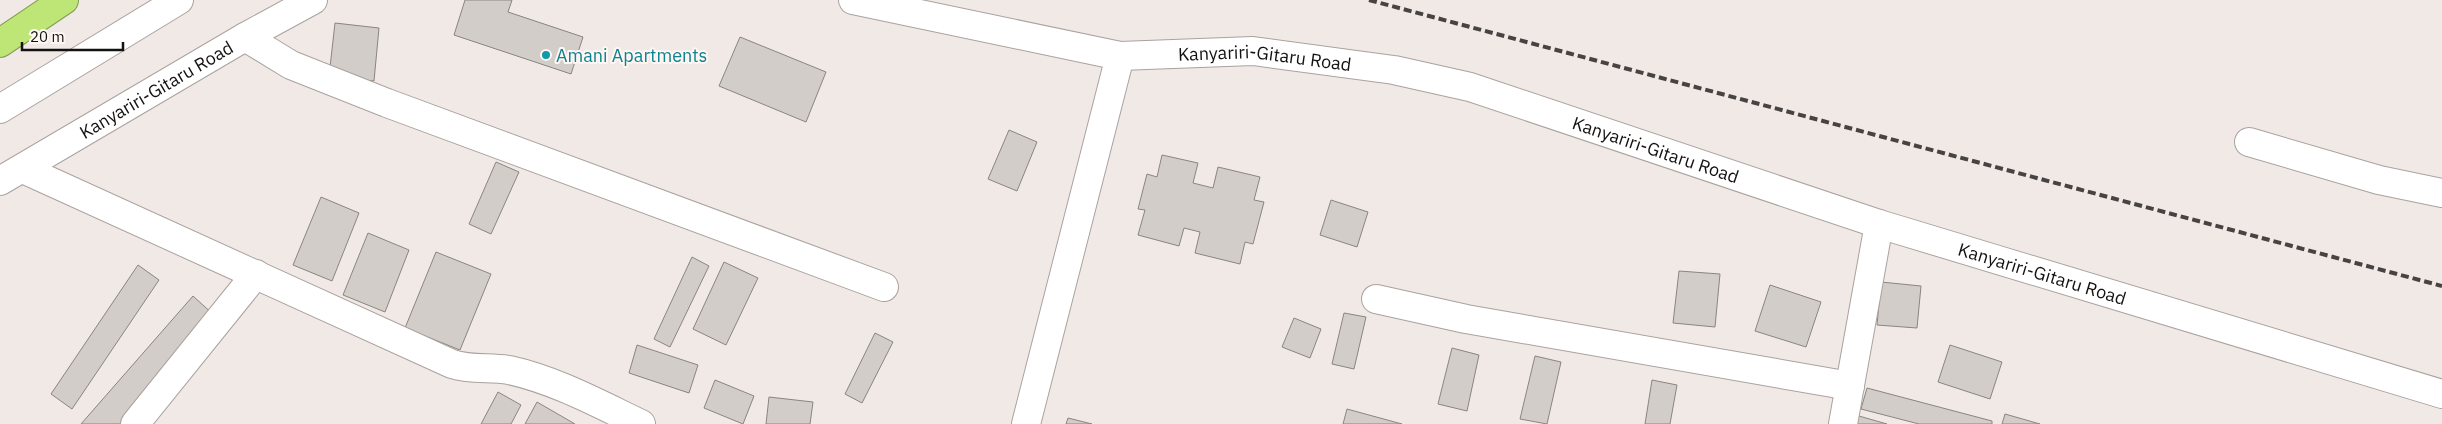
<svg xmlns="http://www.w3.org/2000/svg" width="2442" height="424" viewBox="0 0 2442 424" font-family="'IBM Plex Sans',sans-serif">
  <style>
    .building { fill: #d2cdc8; stroke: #89857f }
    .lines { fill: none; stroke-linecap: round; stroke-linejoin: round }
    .minor-casing { stroke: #aaa29f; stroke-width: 30 }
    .highway-casing { stroke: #829c53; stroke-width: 30 }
    .minor { stroke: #fff; stroke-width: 28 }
    .highway { stroke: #bee676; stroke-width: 28 }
    .rail { stroke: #464342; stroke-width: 4; stroke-dasharray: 8 4; stroke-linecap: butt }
    .culture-dot { fill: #0f9aa8; stroke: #fef6f3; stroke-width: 2 }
    .labels { text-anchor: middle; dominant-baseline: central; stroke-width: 4; stroke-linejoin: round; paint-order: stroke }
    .culture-label { font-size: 18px; fill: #0d838f; stroke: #fef6f3; text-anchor: start }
    .street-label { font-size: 18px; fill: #141211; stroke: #fef6f3 }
  </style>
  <rect width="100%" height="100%" fill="#f1e9e6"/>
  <!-- building -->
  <path class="building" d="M465,0H512L508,12L583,37L571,74L454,35Z
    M335,23L379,28L374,81L329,76Z
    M740,37L826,72L806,122L719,86Z
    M1009,130L1037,142L1017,191L988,179Z
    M1162,155L1198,163L1193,183L1213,188L1218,167L1260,177L1254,200L1264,202L1253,244L1245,242L1240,264L1195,253L1200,232L1184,228L1179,246L1138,235L1145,210L1138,209L1147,174L1157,177Z
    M496,162L519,172L491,234L469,224Z
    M321,197L359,213L332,281L293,265Z
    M1331,200L1368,212L1357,247L1320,235Z
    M368,233L409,250L385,312L343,295Z
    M436,252L491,274L460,350L405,328Z
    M692,257L709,266L670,347L654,339Z
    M724,262L758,278L726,345L693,329Z
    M138,265L159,280L72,409L51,394Z
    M1679,271L1720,274L1715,327L1673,323Z
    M1881,282L1921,286L1917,328L1877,325Z
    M1770,285L1821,302L1806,347L1755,331Z
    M193,296L215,316L120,424H81Z
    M1344,313L1366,317L1354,369L1332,364Z
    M1294,318L1321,329L1310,358L1282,347Z
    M875,333L893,342L862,403L845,394Z
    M637,345L698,365L689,393L629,373Z
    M1950,345L2002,362L1990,399L1938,382Z
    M1452,348L1479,355L1467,411L1438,404Z
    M1535,356L1561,362L1547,424L1520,419Z
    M715,380L754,396L743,424L704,408Z
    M1652,380L1677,385L1670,424H1645Z
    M1867,388L1992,421V424H1919L1861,409Z
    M498,392L521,405L511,424H481Z
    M769,397L813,402L810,424H766Z
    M537,402L575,424H525Z
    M1347,409L1402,424H1343Z
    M2005,414L2040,424H2002Z
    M1859,416L1887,424H1856Z
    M1068,418L1092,424H1066Z"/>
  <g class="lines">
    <defs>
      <g id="minor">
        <path id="s1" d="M853,0L1120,56L1253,51L1394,70L1470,87L1879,224L2442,394"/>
        <path d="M245,37L291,65L387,103L884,287"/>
        <path d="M0,109L179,0"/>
        <path d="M2249,142L2379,180L2442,193"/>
        <path d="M23,169L452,364C470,370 490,367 509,370C555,380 599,404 641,424"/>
        <path id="s2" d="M0,181L245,37L313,0"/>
        <path d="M1376,299L1466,319L1850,386"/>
        <path d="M135,424L256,274"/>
        <path d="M1026,424L1120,56"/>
        <path d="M1843,424L1879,224"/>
      </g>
      <path id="highway" d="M0,43L64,0"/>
    </defs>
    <!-- minor casing -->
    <use href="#minor" class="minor-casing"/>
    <!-- highway casing -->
    <use href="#highway" class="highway-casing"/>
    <!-- minor -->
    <use href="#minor" class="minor"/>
    <!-- highway -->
    <use href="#highway" class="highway"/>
    <!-- rail -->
    <path class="rail" d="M1369,0L2442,286"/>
  </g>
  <!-- markers -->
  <circle class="culture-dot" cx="546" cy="55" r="5"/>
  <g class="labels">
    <!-- culture labels -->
    <g class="culture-label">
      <text x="556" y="55">Amani Apartments</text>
    </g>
    <!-- street labels -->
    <g class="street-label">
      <text stroke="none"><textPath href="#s1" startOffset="418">Kanyariri-Gitaru Road</textPath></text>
      <text stroke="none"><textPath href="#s2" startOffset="181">Kanyariri-Gitaru Road</textPath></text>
      <text stroke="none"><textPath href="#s1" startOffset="822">Kanyariri-Gitaru Road</textPath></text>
      <text stroke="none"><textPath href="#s1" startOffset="1228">Kanyariri-Gitaru Road</textPath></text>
    </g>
  </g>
  <!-- scale -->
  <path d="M22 42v8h101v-8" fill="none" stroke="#141211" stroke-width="2.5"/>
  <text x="30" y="42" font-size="15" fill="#141211" stroke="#fef6f3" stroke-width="4" paint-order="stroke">20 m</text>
</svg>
